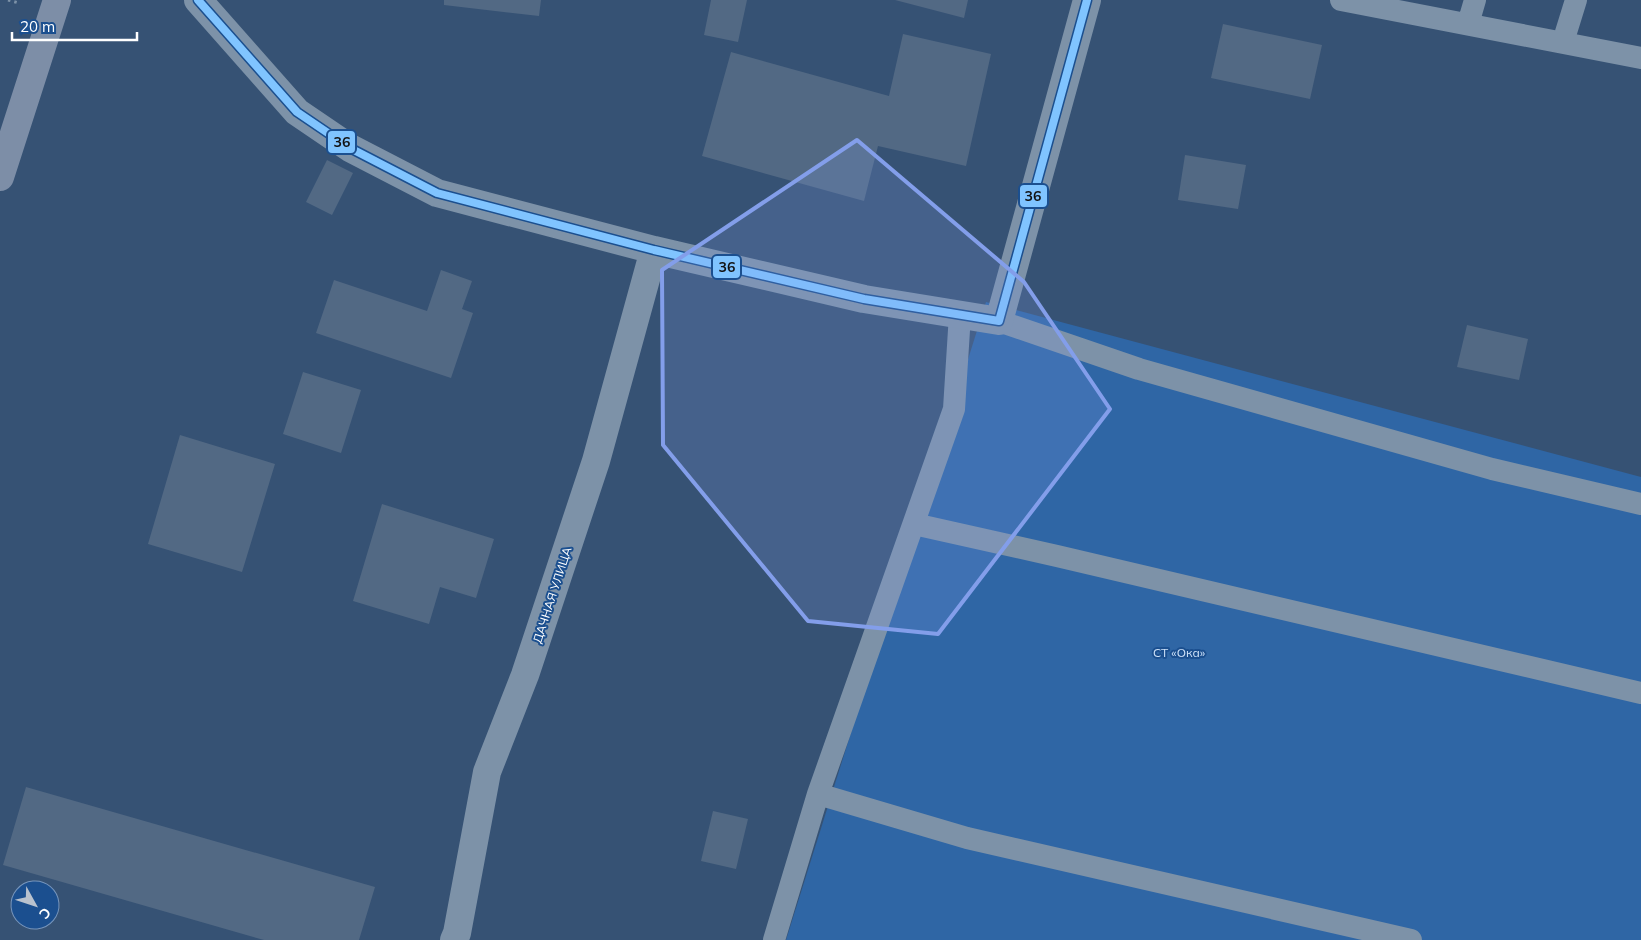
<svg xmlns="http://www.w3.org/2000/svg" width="1641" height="940" viewBox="0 0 1641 940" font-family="Mulish,sans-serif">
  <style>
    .green { fill: #2f66a5 }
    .building { fill: #526984 }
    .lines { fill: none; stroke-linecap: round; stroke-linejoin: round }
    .path { stroke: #7d92a8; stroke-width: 3; stroke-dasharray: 2.5 4; stroke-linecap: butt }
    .service { stroke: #7d92a8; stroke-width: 22 }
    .minor { stroke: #7d92a8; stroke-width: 28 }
    .primary { stroke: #7d8ea7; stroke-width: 28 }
    .bus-1-casing { stroke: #1b4f8f; stroke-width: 11 }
    .bus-1 { stroke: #80c4ff; stroke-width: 8 }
    .marked { fill: #839eea; fill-opacity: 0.2; stroke: #839eea; stroke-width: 4; stroke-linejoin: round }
    .labels { text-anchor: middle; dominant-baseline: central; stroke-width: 4; stroke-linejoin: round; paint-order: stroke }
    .street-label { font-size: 12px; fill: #fff; stroke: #1b4f8f }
    .park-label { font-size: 12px; fill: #cfe3fa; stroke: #1b4f8f }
    .line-badge { stroke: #1b4f8f; stroke-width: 2 }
    .pale-badge-label { font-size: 14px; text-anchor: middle; font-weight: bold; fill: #111 }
  </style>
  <rect width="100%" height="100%" fill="#365274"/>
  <!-- green -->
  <path class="green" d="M986,302L1641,477V940H786Z"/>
  <!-- building -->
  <path class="building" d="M444,0H541L539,16L444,5Z
    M711,0H747L738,42L704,35Z
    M895,0H968L964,18Z
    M1223,24L1322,45L1310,99L1211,78Z
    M903,34L991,54L966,166L878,146L864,201L702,156L731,52L889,96Z
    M1185,155L1246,165L1238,209L1178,200Z
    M327,160L353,173L332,215L306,202Z
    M441,270L472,281L462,309L473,313L451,378L316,333L334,280L427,311Z
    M1467,325L1528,339L1519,380L1457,367Z
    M303,372L361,390L341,453L283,434Z
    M180,435L275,464L242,572L148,544Z
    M382,504L494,539L476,598L440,587L429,624L353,601Z
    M26,787L375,887L359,940H264L3,865Z
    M713,811L748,819L736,869L701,861Z"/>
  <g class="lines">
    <!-- path -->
    <path class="path" d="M8,0L19,3"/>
    <!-- service -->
    <path class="service" d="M1341,0L1641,58
      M1468,24L1475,0
      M1563,42L1576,0
      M999,321L1139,369L1492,469L1641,504
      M914,524L1057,556L1641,693
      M818,794L967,838L1411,940
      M774,940L818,794L954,409L960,314"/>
    <!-- minor -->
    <path class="minor" d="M198,0L297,112L350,148L437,193L654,250L864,299L999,321L1087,0
      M454,940L457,933L487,772L525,675L596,461L654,250"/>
    <!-- primary -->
    <path class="primary" d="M0,177L57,0"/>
    <defs>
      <path id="bus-1" d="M198,0L297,112L350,148L437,193L654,250L864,299L999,321L1087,0"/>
    </defs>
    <!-- bus-1 casing -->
    <use href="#bus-1" class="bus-1-casing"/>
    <!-- bus-1 -->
    <use href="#bus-1" class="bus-1"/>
  </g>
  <!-- marked area -->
  <path class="marked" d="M857,140L1024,282L1110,409L938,634L808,621L663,445L662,270Z"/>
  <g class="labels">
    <!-- street labels -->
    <g class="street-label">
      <text transform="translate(552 595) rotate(-72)">ДАЧНАЯ УЛИЦА</text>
    </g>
    <!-- park labels -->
    <g class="park-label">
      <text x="1179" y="652">СТ «Ока»</text>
    </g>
  </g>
  <g class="line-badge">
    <rect x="327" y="130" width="29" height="24" rx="5" fill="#80c4ff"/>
    <rect x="1019" y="184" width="29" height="24" rx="5" fill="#80c4ff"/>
    <rect x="712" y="255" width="29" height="24" rx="5" fill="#80c4ff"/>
  </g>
  <g class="pale-badge-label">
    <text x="342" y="147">36</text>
    <text x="1033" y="201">36</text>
    <text x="727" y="272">36</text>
  </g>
  <!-- north arrow -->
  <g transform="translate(35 905) rotate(130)"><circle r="24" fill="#1b4f8f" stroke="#7695bc"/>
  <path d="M0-4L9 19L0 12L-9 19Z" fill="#b9c2ce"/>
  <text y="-8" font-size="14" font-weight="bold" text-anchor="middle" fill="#ffffff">С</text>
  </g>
  <!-- scale -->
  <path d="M12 32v8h125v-8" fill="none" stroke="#ffffff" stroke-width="2.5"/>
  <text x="20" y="32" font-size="15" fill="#ffffff" stroke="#1b4f8f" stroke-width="4" paint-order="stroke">20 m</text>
</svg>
